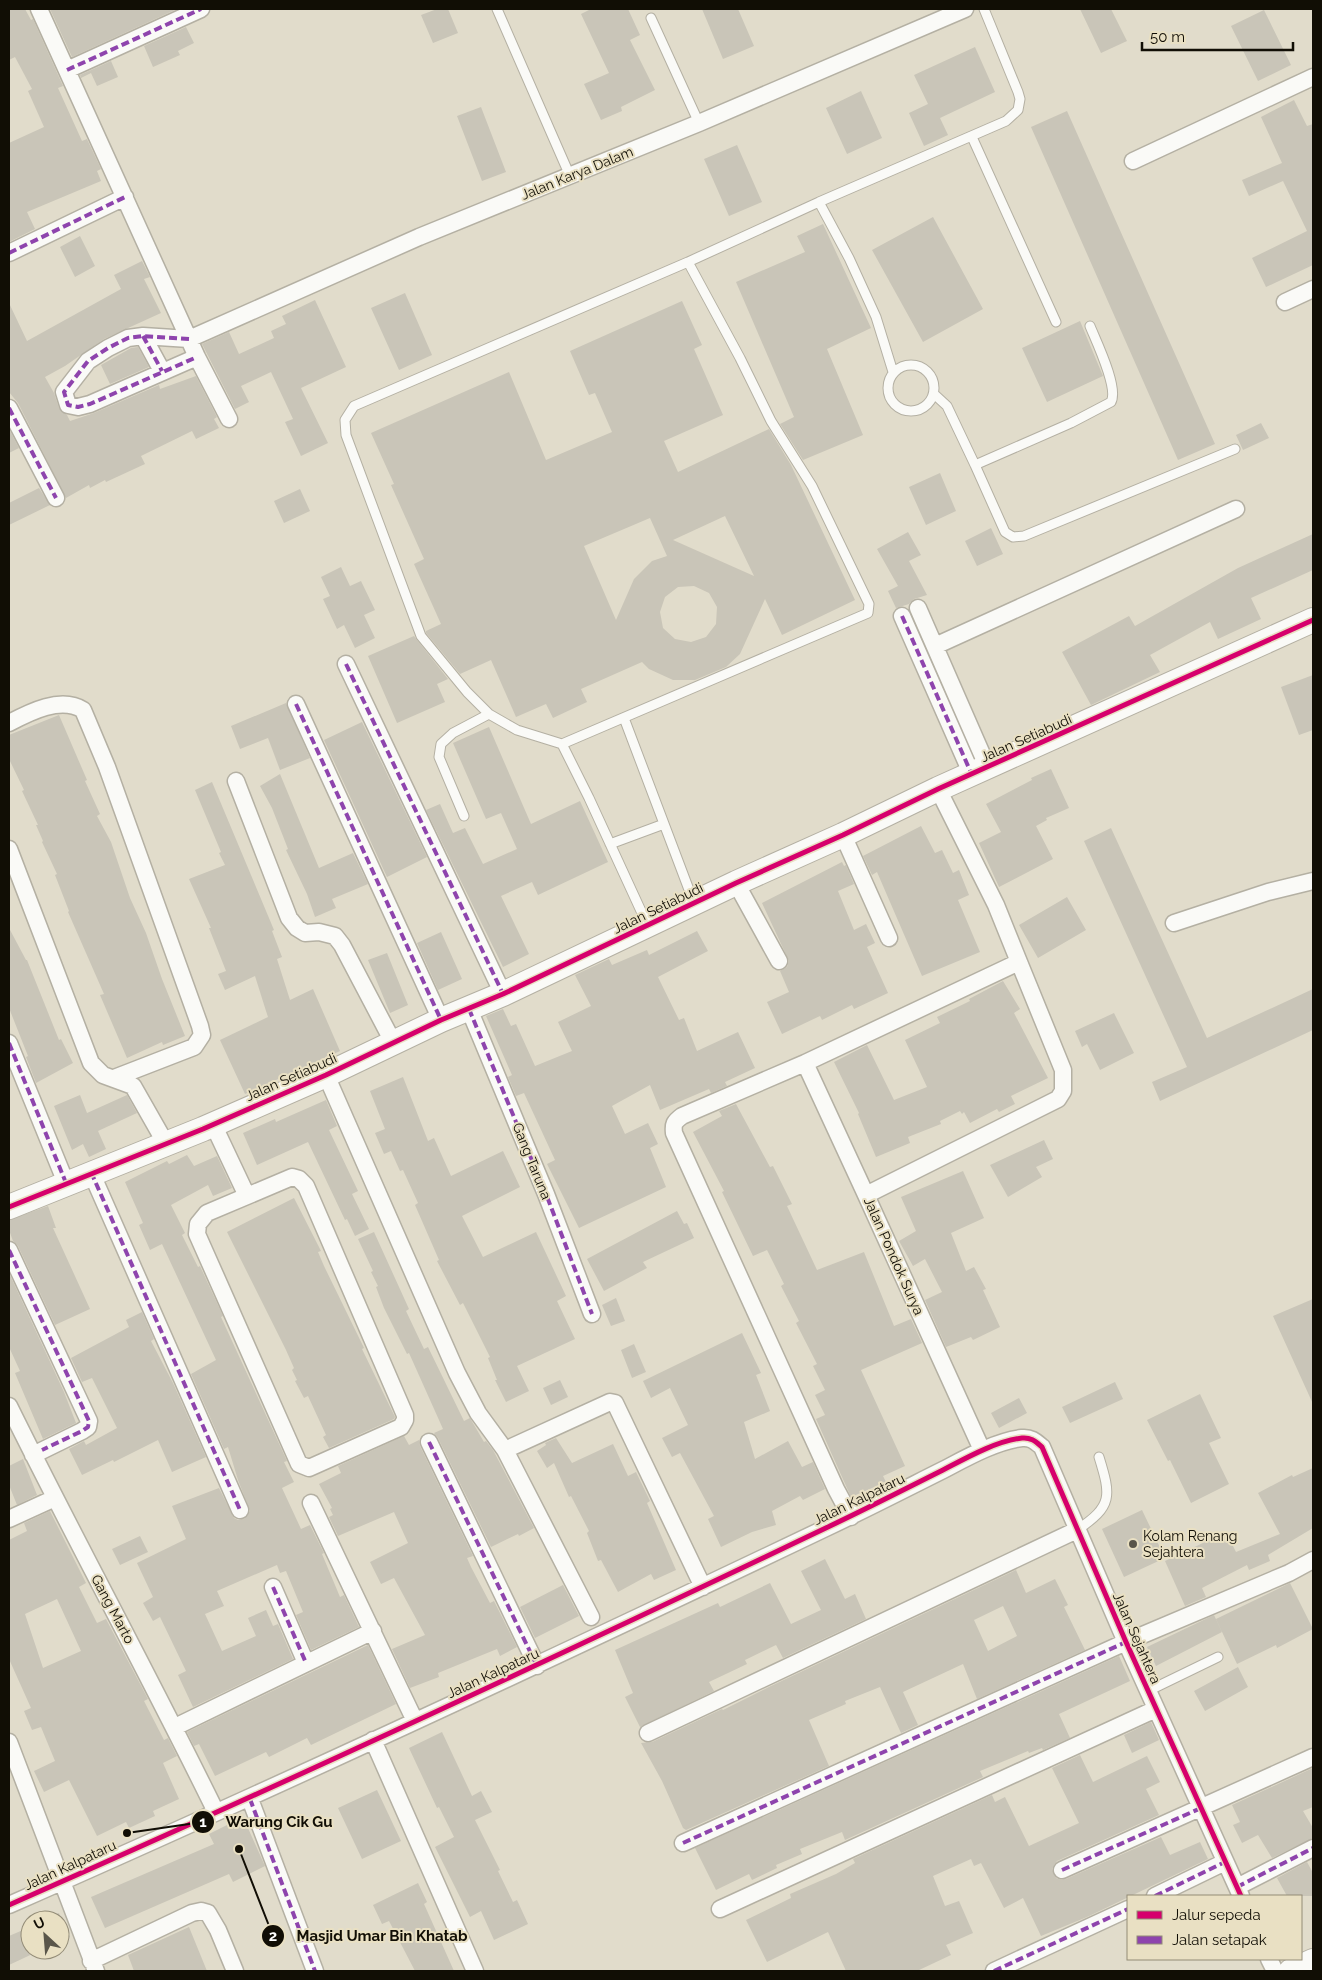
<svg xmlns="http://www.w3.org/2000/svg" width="1322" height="1980" viewBox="0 0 1322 1980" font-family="Raleway,sans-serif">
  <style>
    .building { fill: #c9c5b8; fill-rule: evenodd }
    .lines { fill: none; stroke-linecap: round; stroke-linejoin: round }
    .lane-casing { stroke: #b4b0a3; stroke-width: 11 }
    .street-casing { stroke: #b4b0a3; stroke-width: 19 }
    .secondary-casing { stroke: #b4b0a3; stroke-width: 26 }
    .lane { stroke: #fafaf7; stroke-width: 9 }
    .street { stroke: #fafaf7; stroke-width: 16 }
    .secondary { stroke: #fafaf7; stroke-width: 24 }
    .quiet { stroke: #8e44ad; stroke-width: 4; stroke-dasharray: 8 4; stroke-linecap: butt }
    .cycleway-casing { stroke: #e9e0c3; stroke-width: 8 }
    .cycleway { stroke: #d6006c; stroke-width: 5 }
    .poi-dot { fill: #5a564a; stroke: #e9e0c3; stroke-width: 2 }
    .labels { text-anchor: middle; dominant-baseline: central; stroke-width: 4; stroke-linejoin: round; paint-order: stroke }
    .street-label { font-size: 14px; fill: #110e05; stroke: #e9e0c3 }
    .poi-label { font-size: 14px; fill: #110e05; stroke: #e9e0c3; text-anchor: start }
    .leader { fill: none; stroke: #110e05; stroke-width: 2 }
    .callout-dot { fill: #110e05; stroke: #e9e0c3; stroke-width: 2 }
    .mark-label { font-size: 15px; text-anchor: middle; font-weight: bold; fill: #fff }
    .callout-label { font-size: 15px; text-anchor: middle; font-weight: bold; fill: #110e05; stroke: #e9e0c3; stroke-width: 4; stroke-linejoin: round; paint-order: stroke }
  </style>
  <rect width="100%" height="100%" fill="#e1dccb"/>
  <!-- building -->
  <path class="building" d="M9,9H25L31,20L33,19L63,86L58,88L82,141L87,139L101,169L97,171L101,181L27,212L35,229L9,242V143L44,127L28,91L32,89L15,57L9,60Z
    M50,9H177L72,57Z
    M437,9H448L458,33L433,43L421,15Z
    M591,9H628L640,35L630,40L655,90L621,107L622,111L601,120L584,84L609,73L581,14Z
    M702,9H738L754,46L723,59Z
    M1080,9H1111L1127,41L1101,53Z
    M1264,10L1291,65L1258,81L1231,26Z
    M186,27L194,43L178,51L180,55L153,67L144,46Z
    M975,47L995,92L940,118L948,135L924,146L909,113L928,104L914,75Z
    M111,61L118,77L97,86L91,73L81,78L80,75Z
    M861,91L882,138L847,154L826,108Z
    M1294,100L1307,126L1313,124V265L1266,287L1252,258L1307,231L1283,181L1249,196L1242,180L1282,163L1261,117Z
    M481,107L506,172L482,181L457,116Z
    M1067,111L1215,444L1178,460L1031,127Z
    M737,145L762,202L729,216L704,159Z
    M933,217L983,309L923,342L872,250Z
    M823,224L871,328L827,349L863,435L803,460L780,424L794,417L736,282L805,252L797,236Z
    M80,236L95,266L75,277L60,247Z
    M142,261L150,277L144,279L161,313L104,339L65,366L45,377L54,393L59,408L67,415L70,421L94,413L159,385L160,389L196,376L217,417L214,419L219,428L196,439L192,431L141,456L145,464L106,482L105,480L90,488L89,485L66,498L18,403L9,392V303L27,341L121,289L114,275Z
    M405,293L432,355L399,370L371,308Z
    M315,300L346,367L301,388L328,443L301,456L285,422L293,419L271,372L241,386L249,402L235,409L202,344L229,332L239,354L274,338L271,331L286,324L282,316Z
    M682,301L702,345L694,349L723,415L664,441L678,472L769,429L791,465L855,600L782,635L765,599L740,654L726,667L695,680H673L649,669L642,662L581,689L587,702L553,718L546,704L516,717L491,660L460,674L426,633V631L441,624L414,564L424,559L391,485L394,484L371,433L509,372L546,460L612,432L595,393L589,395L570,351ZM725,516L754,576L673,540ZM650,518L667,556L652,561L634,579L616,620L584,546ZM694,586L709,593L717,607L716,624L706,637L691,642L675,639L663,628L660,612L665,597L678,587Z
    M1080,321L1103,376L1047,402L1022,348Z
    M138,347L149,367L110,384L101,365L131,348Z
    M1261,423L1269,438L1243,450L1236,435Z
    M9,429L19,448L9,453Z
    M940,473L956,511L926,525L909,487Z
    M39,488L50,505L9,525V503Z
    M300,489L310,511L284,523L274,501Z
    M991,528L1003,554L977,566L965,541Z
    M908,532L921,555L909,561L927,595L914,599L909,604L896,608L888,591L898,586L877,549Z
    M1313,534V570L1251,598L1261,619L1218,639L1210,622L1150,655L1160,672L1091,705L1062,652L1129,616L1135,626L1238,568Z
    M341,567L350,586L361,581L375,610L364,615L375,638L355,648L344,625L337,629L323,599L330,596L321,577Z
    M414,636L448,679L437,684L445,702L397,723L368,656Z
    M1313,675V730L1299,735L1281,687Z
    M286,703L310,758L280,770L268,738L240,749L231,726Z
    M59,715L87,780L85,781L100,814L97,816L111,842L130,898L146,933L162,979L185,1036L163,1045L162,1042L127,1058L100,995L104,994L68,912L69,911L55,875L57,874L42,842L43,841L36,825H38L22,791L24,790L9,759V735Z
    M362,722L427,857L387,877L324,740Z
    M489,727L531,824L580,801L608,862L538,895L532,882L501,896L529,954L503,967L426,810L440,804L453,833L465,828L483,864L517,849L501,813L486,819L453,743Z
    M1051,769L1069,808L1046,818L1047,820L1036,826L1053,859L999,887L979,843L1001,832L986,804L1032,780L1031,778Z
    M280,774L319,868L353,853L368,884L332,899L336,908L315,917L307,894L286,850L288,849L272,808L260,786Z
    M212,782L274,930L272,931L282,957L277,959L290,1000L313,989L340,1051L245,1094L220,1040L268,1017L266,1011L255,976L225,990L218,974L226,971L209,928H211L189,879L225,865L219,853L221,852L195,790Z
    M921,826L935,853L942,850L953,873L959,870L969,895L958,900L980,952L922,976L877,872L872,875L863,856Z
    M1111,828L1207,1038L1313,989V1030L1160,1101L1152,1082L1187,1067L1084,841Z
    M842,862L844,866L846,865L854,884L838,891L854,930L866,924L875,943L867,947L888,993L854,1009L852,1005L822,1020L820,1016L782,1034L767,1002L789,992L780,971L787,967L789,961L762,903Z
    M1067,897L1086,930L1038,958L1019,925Z
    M9,928L26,960H27L59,1040L61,1039L73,1063L36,1083L26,1057L28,1056L9,1008Z
    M697,931L708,951L658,977L679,1020L684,1018L697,1051L738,1032L755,1068L725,1082L727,1086L711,1093L709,1089L660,1110L650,1085L612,1106L625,1134L648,1123L658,1144L650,1148L666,1187L579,1228L547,1164L555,1160L524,1093L516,1096L508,1077L512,1075L486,1016L503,1009L511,1026L516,1024L535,1066L572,1051L558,1022L591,1006L575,975L609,959L612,965L647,950L649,955Z
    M441,932L462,979L438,990L417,943Z
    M387,953L408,1005L390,1013L368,960Z
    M1003,981L1020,1009L1014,1013L1048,1078L1011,1096L1015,1104L999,1112L997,1109L970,1123L964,1112L962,1114L960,1111L940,1121L941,1124L908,1137L910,1143L876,1157L858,1114L859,1113L834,1062L867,1045L894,1100L927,1087L905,1040L940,1023L937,1017L970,1001L969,999Z
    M1114,1013L1134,1053L1100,1070L1087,1044L1082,1047L1075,1031Z
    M403,1077L428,1141L434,1138L451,1176L503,1151L520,1187L462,1216L483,1257L536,1232L566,1296L557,1301L575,1339L517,1366L529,1391L506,1402L495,1380H497L488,1358L490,1357L463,1303L460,1305L437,1261L439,1260L415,1205L418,1203L403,1170L400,1171L391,1151L384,1154L375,1133L385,1129L370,1091Z
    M80,1095L87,1113L127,1095L137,1113L98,1131L106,1149L89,1157L83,1144L72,1150L54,1106Z
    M326,1100L337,1126L329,1130L358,1191L352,1194L369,1229L355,1236L347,1219L345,1220L308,1142L257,1165L243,1133L275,1119L276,1122Z
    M736,1104L770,1167L773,1166L792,1204L787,1206L817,1270L864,1252L894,1326L911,1319L922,1343L861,1370L905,1466L883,1476L886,1482L851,1497L816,1419L825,1415L815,1395L825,1390L813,1366L817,1364L796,1323L799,1321L781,1286L784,1284L767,1250L753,1256L722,1192L724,1191L693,1132L722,1116L719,1111Z
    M1044,1140L1053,1159L1036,1167L1042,1177L1008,1197L990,1165Z
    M187,1155L194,1166L217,1156L232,1188L213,1196L208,1185L171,1205L185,1233L182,1235L198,1267L200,1266L223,1316L221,1317L287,1461L284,1462L294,1482L282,1488L301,1529L310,1525L324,1553L322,1554L340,1597L344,1595L359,1627L311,1650L296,1615L303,1612L286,1571L280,1573L277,1565L217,1591L224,1606L205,1614L222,1651L256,1636L248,1618L266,1610L273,1626L278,1624L293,1659L193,1707L178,1675L186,1671L160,1617L153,1621L143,1603L153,1597L137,1563L186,1539L172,1506L219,1488L234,1518L238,1520L244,1519L250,1511L238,1480L228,1447L224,1449L191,1374L216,1360L162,1244L150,1250L139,1225L143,1223L125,1182L167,1161L169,1164Z
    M963,1171L984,1218L951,1233L966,1271L974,1267L986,1289L983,1290L1000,1327L973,1340L971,1337L946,1347L925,1300L942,1292L925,1259L913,1266L899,1241L916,1231L901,1197Z
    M294,1198L321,1251L318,1252L324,1266L364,1348L362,1349L395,1417L394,1419L329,1448L323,1437L326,1435L308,1396L304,1398L295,1381L297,1380L292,1370L294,1368L286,1350L227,1232Z
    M48,1206L56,1228H53L90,1309L55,1325L18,1246L13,1241L9,1230V1220Z
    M677,1211L684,1224L687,1223L694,1238L643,1262L647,1268L604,1291L587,1259Z
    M374,1232L409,1309L406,1311L424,1349L428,1347L464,1421L470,1418L484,1442L486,1441L493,1450L534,1528L519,1536L518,1534L491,1547L438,1438L434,1433L443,1429L409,1353L407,1354L384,1308L376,1287L378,1286L371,1272L373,1271L358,1239Z
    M9,1273L64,1392L76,1423L43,1439L15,1373L20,1371L9,1347Z
    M616,1298L625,1321L611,1326L602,1305Z
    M1313,1299V1404L1273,1316Z
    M142,1312L154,1339L151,1341L173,1383L206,1457L172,1472L158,1440L114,1462L113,1460L82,1475L69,1449L84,1441L86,1445L117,1428L92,1378L82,1382L71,1358L129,1327L126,1320Z
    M742,1333L761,1373L756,1375L770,1411L744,1422L755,1459L788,1441L802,1467L813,1462L825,1489L803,1500L800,1496L772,1511L776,1525L752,1532L721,1547L708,1519L714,1516L680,1453L672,1457L662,1438L688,1425L670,1388L651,1398L643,1381Z
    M634,1344L646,1372L632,1378L621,1350Z
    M560,1380L568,1397L551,1405L543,1388Z
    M1115,1382L1123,1399L1070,1423L1062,1407Z
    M1200,1394L1221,1438L1209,1443L1229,1484L1191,1503L1170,1460L1168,1461L1147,1420Z
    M1019,1398L1027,1413L999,1428L991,1413Z
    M404,1436L409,1445L419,1440L420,1446L473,1556L467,1558L471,1567L490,1603L494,1601L517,1647L500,1656L497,1649L438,1673L439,1677L410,1688L392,1649L425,1635L394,1578L381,1584L370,1562L408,1543L394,1512L338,1536L329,1517L333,1515L330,1509L332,1508L319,1484L341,1473L338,1466Z
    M556,1438L572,1463L613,1444L628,1476L636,1472L650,1501L647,1503L676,1570L654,1580L651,1574L618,1592L601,1560L598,1561L587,1533L589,1531L571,1496L569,1497L554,1463L547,1468L537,1451L546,1445L545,1443Z
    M23,1459L37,1495L17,1505L9,1485V1466Z
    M1313,1468V1528L1268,1555L1270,1561L1249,1570L1247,1565L1202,1588L1206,1597L1185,1606L1165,1561L1226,1532L1236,1552L1280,1534L1258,1493L1292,1475L1293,1477Z
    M1142,1510L1165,1558L1124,1577L1102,1529Z
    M50,1511L86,1583L79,1587L97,1623L106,1619L148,1699L144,1701L164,1740L168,1738L177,1756L163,1763L179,1799L153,1811L155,1816L129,1828L126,1822L97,1836L69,1780L44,1792L34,1771L55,1761L41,1727L32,1730L24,1711L31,1708L9,1659V1540L27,1531L24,1523ZM57,1599L81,1651L43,1668L25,1614Z
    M140,1536L148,1552L120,1565L112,1549Z
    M825,1559L845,1599L855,1594L866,1619L783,1658L776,1645L745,1660L747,1664L709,1682L714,1691L640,1727L625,1697L633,1693L615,1650L718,1603L720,1607L770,1583L791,1624L821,1610L801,1571Z
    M1016,1570L1026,1593L1055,1579L1068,1605L1064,1607L1085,1650L977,1699L963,1664L903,1692L918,1725L901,1733L880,1687L845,1701L846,1704L809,1720L829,1766L686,1830L683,1828L662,1781L641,1743L652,1742L722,1709L723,1710L771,1686ZM1003,1606L1017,1636L988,1651L974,1620Z
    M1290,1583L1313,1629L1277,1648L1276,1645L1237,1664L1216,1619Z
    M563,1585L579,1616L535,1638L520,1607Z
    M1214,1615L1222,1632L1156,1666L1147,1647Z
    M368,1645L396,1704L311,1745L307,1738L269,1757L266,1752L215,1776L199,1744L194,1746L187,1732Z
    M1119,1656L1130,1681L1059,1714L1070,1738L1043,1750L1042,1748L1029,1753L1028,1751L980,1771L983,1777L845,1840L842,1832L800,1849L802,1854L776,1865L777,1868L752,1880L749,1874L716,1890L695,1848Z
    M1238,1667L1248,1687L1205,1711L1194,1691Z
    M1151,1722L1159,1740L1132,1753L1124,1735Z
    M442,1732L472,1796L481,1791L492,1812L475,1820L500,1870L498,1871L513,1902L517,1900L528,1924L494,1940L481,1911L470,1917L435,1847L454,1837L439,1807L437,1808L409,1748Z
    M1080,1755L1093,1782L1147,1756L1160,1782L1146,1789L1159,1815L1057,1861L1052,1869L1056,1878L1061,1880L1066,1879L1161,1837L1170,1855L1200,1842L1208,1859L1087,1917L1041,1936L1023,1898L1004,1908L981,1863L974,1866L971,1859L933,1876L945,1906L959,1901L973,1933L946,1945L951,1955L917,1971H846L828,1932L767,1962L746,1920L791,1898L790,1894L836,1874L855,1863L853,1859L992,1795L995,1802L1005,1797L1029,1846L1079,1823L1052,1768Z
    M1313,1768V1807L1303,1811L1313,1828V1838L1272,1858L1258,1835L1242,1843L1233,1825L1240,1822L1232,1805Z
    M377,1790L401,1841L362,1859L338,1808Z
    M243,1817L265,1866L233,1882L229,1874L105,1928L91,1897L214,1844L209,1834Z
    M1307,1862L1313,1873V1896H1287L1277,1878Z
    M418,1883L427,1902L424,1904L454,1971H415L389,1921L382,1924L373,1905Z
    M59,1913L70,1937L60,1941V1920H44Z
    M30,1927V1950H41L9,1965V1936Z
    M189,1927L207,1971H134L128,1955Z"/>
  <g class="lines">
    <defs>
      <path id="lane" d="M497,9L570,176
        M651,18L699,123
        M972,137L1056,322
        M819,202L1006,121L1018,110L1020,99L1018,92L984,9
        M688,262L740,358L771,421L812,486L869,604L868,613L562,744L517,730L489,714L467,692L421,636L346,435L345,420L354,406L688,262L819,202L849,258L876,317L893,372
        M888 388a23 23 0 1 1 46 0a23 23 0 1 1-46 0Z
        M934,394L947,406L975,465L1005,532L1013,537L1024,536L1235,449
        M975,465L1071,423L1111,402C1119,388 1096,341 1090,326
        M624,718L694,903
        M562,744L589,798L647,924
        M464,816L439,757L441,744L453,733L489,714
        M610,844L664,824
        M1077,1530C1113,1506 1111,1496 1099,1457
        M1148,1691L1218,1657"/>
      <path id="street" d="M39,9L197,357L229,419
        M67,70L201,9
        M1133,161L1313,77
        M9,253L125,197
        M1285,302L1313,289
        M143,336L162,371
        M197,357L90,404L78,407L68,405L64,392L88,361L108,348L128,338L143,336L189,339L419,237L699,123L965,9
        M9,408L56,498
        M918,608L988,768
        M902,616L972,775
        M935,646L1236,509
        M346,664L503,994
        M296,704L441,1020
        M9,723C30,712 61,696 83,710L107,767L200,1026L202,1035L194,1047L114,1078
        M236,781L289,918L297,928L305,933L319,932L335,936L342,945L393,1042
        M843,835L889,938
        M9,849L91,1063L103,1075L133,1086L166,1144
        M736,883L779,961
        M1174,923L1268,892L1313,881
        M469,1009L546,1194L592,1314
        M9,1043L66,1183
        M805,1063L866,1195L982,1450
        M326,1075L457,1373L478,1413L505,1450L591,1617
        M213,1124L247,1196
        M91,1172L240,1510
        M292,1177L299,1179L306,1186L405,1415V1420L401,1427L309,1468L299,1464L197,1234L198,1224L207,1213Z
        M866,1195L1058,1099L1063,1091V1070L1019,962
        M9,1250L89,1421L88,1427L82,1431L33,1455
        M9,1406C76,1542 149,1675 216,1812
        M429,1442L537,1666
        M505,1450L610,1402L615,1403L703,1587
        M311,1503L415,1721
        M851,1517L836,1489L674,1133C673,1124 674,1122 682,1116L805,1063L1019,962L996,905L938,789
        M9,1519L55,1498
        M273,1587L306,1663
        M175,1727L373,1631
        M648,1733L1077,1530
        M373,1740L475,1971
        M9,1742L96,1971
        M250,1799L315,1971
        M683,1843L1126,1642L1289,1573L1313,1560
        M1062,1870L1313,1757
        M1237,1887L1313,1848
        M1155,1896L1225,1862
        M9,1905C284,1784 558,1656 830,1526C868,1508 905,1489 943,1470C966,1458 996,1441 1022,1438C1031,1437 1036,1442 1042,1447L1126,1642L1241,1896
        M720,1909L1156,1709
        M1269,1959L1275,1971
        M91,1961L192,1913L201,1911L208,1913L218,1930L235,1971
        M994,1971L1128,1909"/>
      <path id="secondary" d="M9,1207L203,1129L326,1075L441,1020L503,994L736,883L843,835L938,789L1313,620
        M1291,1971L1313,1961"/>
    </defs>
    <!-- lane casing -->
    <use href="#lane" class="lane-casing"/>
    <!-- street casing -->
    <use href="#street" class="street-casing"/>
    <!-- secondary casing -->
    <use href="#secondary" class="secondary-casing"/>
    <!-- lane -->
    <use href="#lane" class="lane"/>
    <!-- street -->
    <use href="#street" class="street"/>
    <!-- secondary -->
    <use href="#secondary" class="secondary"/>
    <!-- quiet -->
    <path class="quiet" d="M67,70L201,9
      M9,253L125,197
      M143,336L162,371
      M189,339L143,336L128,338L108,348L88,361L64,392L68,405L78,407L90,404L197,357
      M9,408L56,498
      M902,616L972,775
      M346,664L503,994
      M296,704L441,1020
      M469,1009L546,1194L592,1314
      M9,1043L66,1183
      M91,1172L240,1510
      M9,1250L89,1421L88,1427L82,1431L42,1450
      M429,1442L537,1666
      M273,1587L306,1663
      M250,1799L315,1971
      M683,1843L1126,1642
      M1062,1870L1201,1808
      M1237,1887L1313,1848
      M1155,1896L1225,1862
      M994,1971L1128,1909"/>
    <defs>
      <path id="cycleway" d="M9,1207L203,1129L326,1075L441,1020L503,994L736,883L843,835L938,789L1313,620
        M9,1905C284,1784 558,1656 830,1526C868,1508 905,1489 943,1470C966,1458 996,1441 1022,1438C1031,1437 1036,1442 1042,1447L1126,1642L1241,1896"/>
    </defs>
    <!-- cycleway casing -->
    <use href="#cycleway" class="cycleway-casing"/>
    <!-- cycleway -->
    <use href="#cycleway" class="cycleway"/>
  </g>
  <!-- markers -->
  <circle class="poi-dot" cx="1133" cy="1544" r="5"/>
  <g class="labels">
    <!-- street labels -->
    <g class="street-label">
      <text transform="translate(577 173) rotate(-22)">Jalan Karya Dalam</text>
      <text transform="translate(1026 738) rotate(-24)">Jalan Setiabudi</text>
      <text transform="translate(658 908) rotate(-26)">Jalan Setiabudi</text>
      <text transform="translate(291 1077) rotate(-24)">Jalan Setiabudi</text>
      <text transform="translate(532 1161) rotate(68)">Gang Taruna</text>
      <text transform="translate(894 1256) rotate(66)">Jalan Pondok Surya</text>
      <text transform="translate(859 1499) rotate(-26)">Jalan Kalpataru</text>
      <text transform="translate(113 1609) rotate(62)">Gang Marto</text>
      <text transform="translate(1137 1638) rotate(66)">Jalan Sejahtera</text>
      <text transform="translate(493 1673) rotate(-25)">Jalan Kalpataru</text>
      <text transform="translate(70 1865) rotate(-25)">Jalan Kalpataru</text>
    </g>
    <!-- poi labels -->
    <g class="poi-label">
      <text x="1143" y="1536">Kolam Renang<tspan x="1143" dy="16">Sejahtera</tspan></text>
    </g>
  </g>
  <!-- callouts -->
  <path class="leader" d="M127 1833L203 1822M239 1849L273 1936"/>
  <g class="callout-dot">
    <circle cx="127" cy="1833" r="5"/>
    <circle cx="239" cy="1849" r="5"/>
    <circle cx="203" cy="1822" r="12"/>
    <circle cx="273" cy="1936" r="12"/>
  </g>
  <g class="mark-label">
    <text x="203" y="1827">1</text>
    <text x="273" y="1941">2</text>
  </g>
  <g class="callout-label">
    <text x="279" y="1827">Warung Cik Gu</text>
    <text x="382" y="1941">Masjid Umar Bin Khatab</text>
  </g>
  <!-- border -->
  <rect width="1322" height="1980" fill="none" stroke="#110e05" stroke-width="20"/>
  <!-- legend -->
  <rect x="1127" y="1895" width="175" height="65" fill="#e9e0c3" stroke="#938c77"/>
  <rect x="1137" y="1911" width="25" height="8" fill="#d6006c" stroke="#938c77"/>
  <text x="1172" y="1920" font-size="15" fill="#110e05">Jalur sepeda</text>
  <rect x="1137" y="1936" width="25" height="8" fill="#8e44ad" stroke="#938c77"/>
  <text x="1172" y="1945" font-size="15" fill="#110e05">Jalan setapak</text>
  <!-- north arrow -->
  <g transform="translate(45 1935) rotate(334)"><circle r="24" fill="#e9e0c3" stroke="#938c77"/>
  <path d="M0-4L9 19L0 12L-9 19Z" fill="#5a564a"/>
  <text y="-8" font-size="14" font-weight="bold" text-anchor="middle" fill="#110e05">U</text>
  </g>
  <!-- scale -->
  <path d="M1142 42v8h151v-8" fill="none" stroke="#110e05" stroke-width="2.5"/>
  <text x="1150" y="42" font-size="15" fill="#110e05" stroke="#e9e0c3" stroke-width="4" paint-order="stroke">50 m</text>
</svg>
